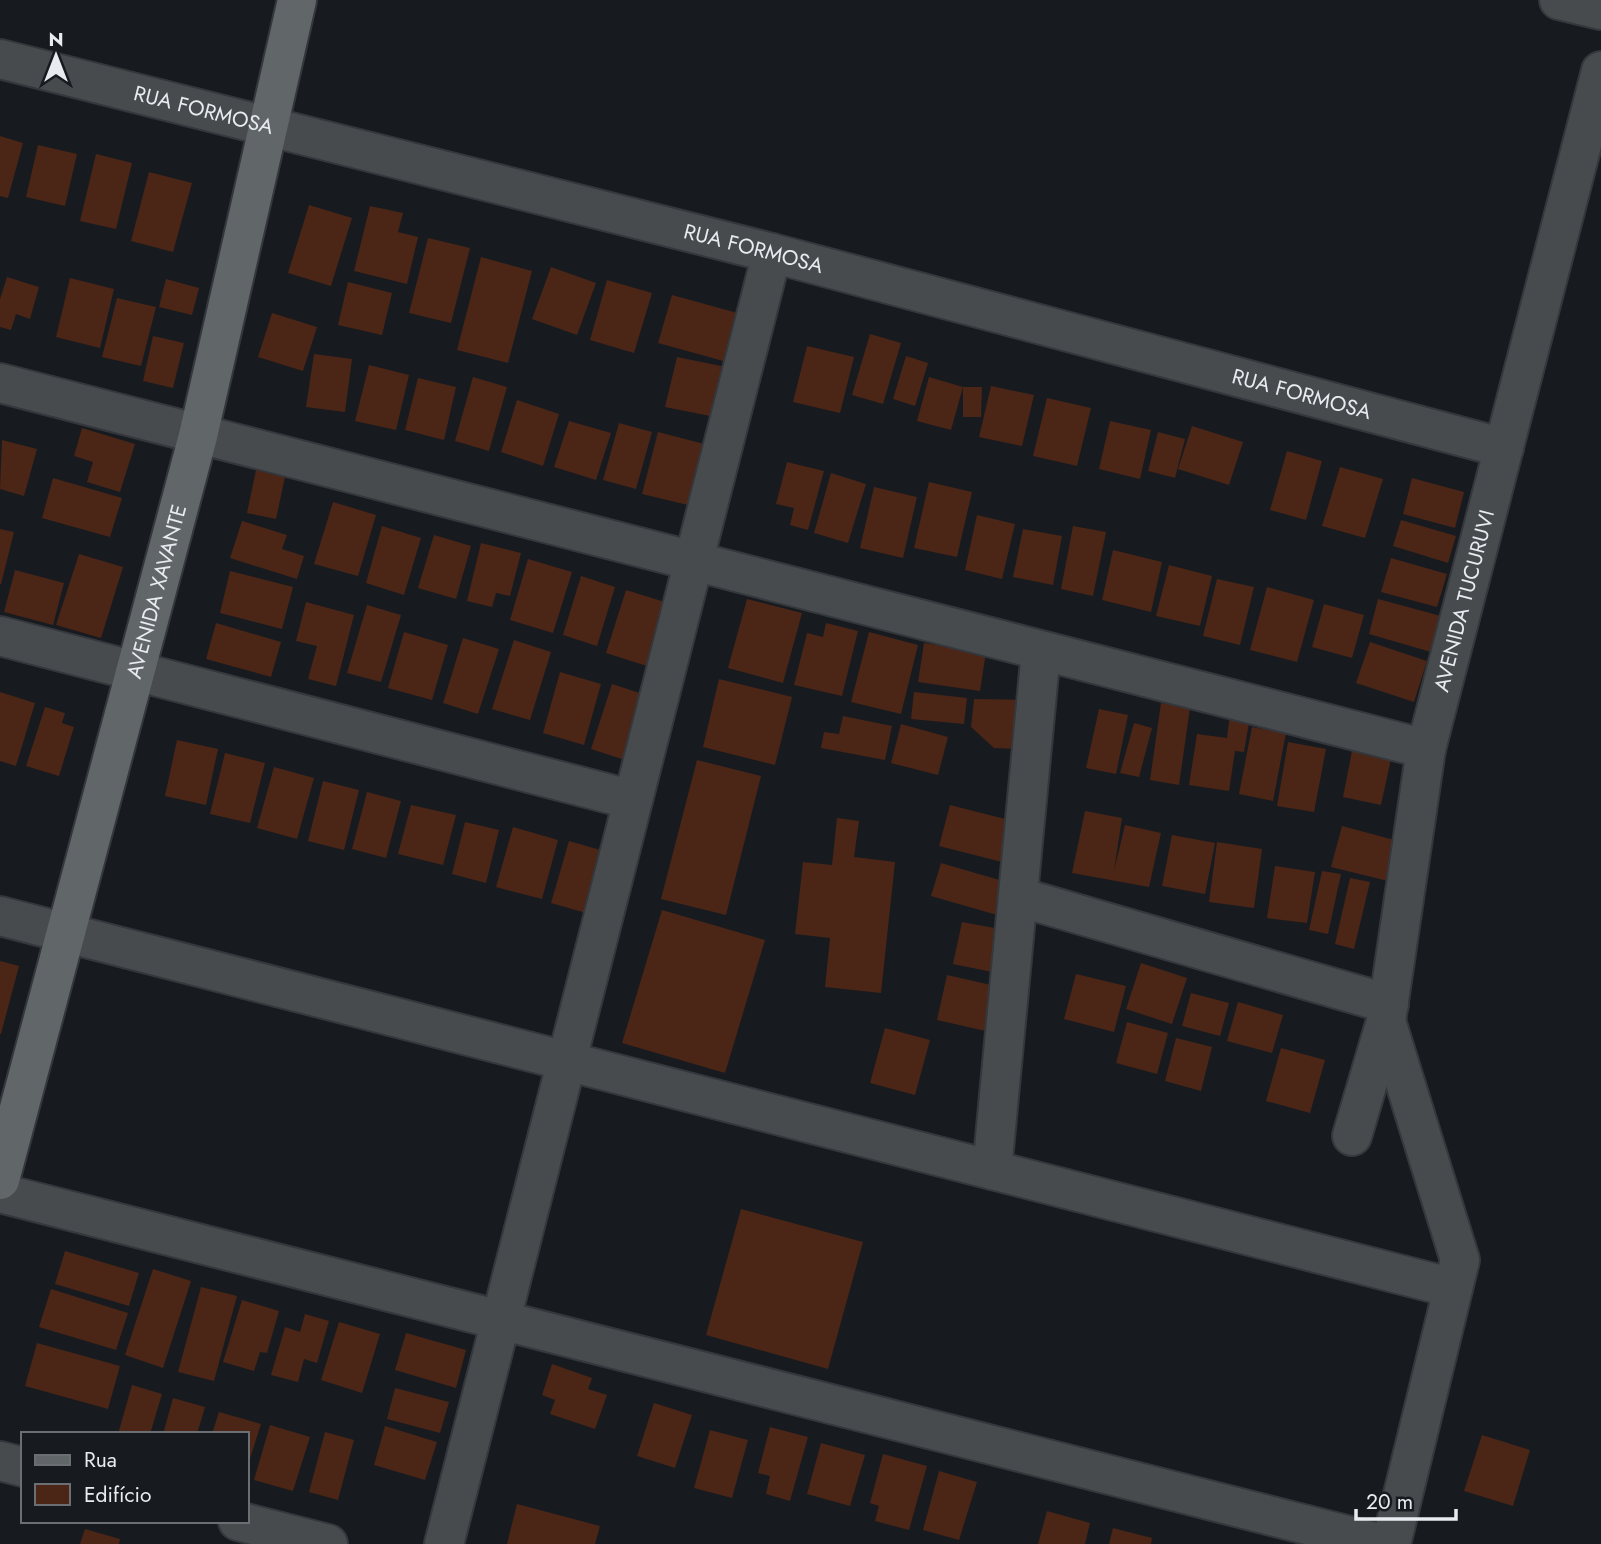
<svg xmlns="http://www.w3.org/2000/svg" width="1601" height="1544" viewBox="0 0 1601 1544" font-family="Jost,sans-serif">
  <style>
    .building { fill: #4b2516 }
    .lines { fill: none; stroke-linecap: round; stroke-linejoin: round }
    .street-casing { stroke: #34383d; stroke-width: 42 }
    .secondary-casing { stroke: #34383d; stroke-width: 42 }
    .street { stroke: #484b4d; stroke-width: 38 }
    .secondary { stroke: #616769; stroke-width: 38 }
    .labels { text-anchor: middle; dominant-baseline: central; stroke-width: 5; stroke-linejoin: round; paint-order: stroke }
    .street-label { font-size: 21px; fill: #e8ebef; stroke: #171b20 }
  </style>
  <rect width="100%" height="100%" fill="#171b20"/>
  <!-- building -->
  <path class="building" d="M0,136L23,143L8,198L0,196Z
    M38,145L77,154L65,206L26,197Z
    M96,154L132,163L116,229L80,221Z
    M149,172L192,183L173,252L131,241Z
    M309,205L352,218L331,286L288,273Z
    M370,206L403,213L398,232L418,237L407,284L354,271Z
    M428,238L470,248L451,323L409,313Z
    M481,257L532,271L508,363L457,350Z
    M551,267L596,283L577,335L532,319Z
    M7,277L39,287L30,319L16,314L11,330L0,327V299Z
    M70,278L114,289L100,348L56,337Z
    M166,279L199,288L192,315L159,307Z
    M607,280L652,293L634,353L590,340Z
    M348,282L392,293L382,335L338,325Z
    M672,295L741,314L727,362L658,343Z
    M117,298L156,307L141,366L102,357Z
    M272,313L317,327L303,371L258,357Z
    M870,334L901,343L883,404L852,395Z
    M153,336L184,343L173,388L143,381Z
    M807,346L854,357L840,413L793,402Z
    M314,354L352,359L345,412L306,407Z
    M906,356L928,363L915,406L893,399Z
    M677,357L726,367L715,417L665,407Z
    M369,365L409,375L396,430L355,421Z
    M473,377L507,387L489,451L455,441Z
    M929,377L963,387L951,430L917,421Z
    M418,378L456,387L444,440L405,430Z
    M991,386L1034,395L1022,446L979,437Z
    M963,387H982L981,417H963Z
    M1047,398L1091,408L1077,466L1033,456Z
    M517,400L559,414L543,466L501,452Z
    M569,421L611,433L596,480L554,467Z
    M1110,421L1151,430L1140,479L1099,469Z
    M619,423L652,432L636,489L603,480Z
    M1192,426L1243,442L1229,485L1178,469Z
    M82,428L135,444L120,492L87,482L93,462L74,456Z
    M658,432L704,444L688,505L642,494Z
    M1158,432L1185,439L1175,478L1148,471Z
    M2,440L37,449L24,496L0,489Z
    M1287,451L1322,461L1306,520L1270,510Z
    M787,462L824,471L808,530L790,525L794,508L776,504Z
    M1340,467L1383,479L1365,538L1322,526Z
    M256,470L285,477L276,519L247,513Z
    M831,473L866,484L848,543L814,533Z
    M53,478L122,498L110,537L42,518Z
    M1412,478L1464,492L1455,528L1403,514Z
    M929,482L972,492L957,557L914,548Z
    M874,487L917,497L903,558L860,548Z
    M333,502L376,515L358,576L314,564Z
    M977,515L1015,524L1002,579L965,570Z
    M1401,520L1456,536L1448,563L1393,546Z
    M242,521L287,535L282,549L304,556L297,579L230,558Z
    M382,526L421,538L404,595L366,583Z
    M1073,526L1106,532L1093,596L1061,589Z
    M0,529L14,532L1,584H0Z
    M1023,529L1062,536L1053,585L1013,577Z
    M434,535L471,546L456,599L418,588Z
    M481,543L521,553L510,596L496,593L492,607L467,601Z
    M1113,550L1162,562L1151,612L1102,600Z
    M79,554L123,567L101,638L56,625Z
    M1391,558L1447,574L1437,607L1381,592Z
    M528,559L572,572L553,633L510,620Z
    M1169,565L1212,576L1200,626L1156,616Z
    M15,570L64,583L53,625L4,612Z
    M230,571L293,587L282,629L220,613Z
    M581,576L615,587L597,646L563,635Z
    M1217,579L1254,587L1240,645L1203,636Z
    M1267,587L1314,600L1297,662L1250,650Z
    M626,590L668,603L647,666L606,653Z
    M747,599L802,613L783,683L728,668Z
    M1378,599L1441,616L1431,652L1369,634Z
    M306,602L354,615L336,686L308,679L317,646L296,641Z
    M1324,604L1364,615L1352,658L1312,647Z
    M367,605L401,615L381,682L347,673Z
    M216,623L281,642L271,677L206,659Z
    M826,623L858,631L842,696L794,685L807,633L823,637Z
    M404,632L448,645L432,700L388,688Z
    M869,632L918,645L901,714L851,702Z
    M463,638L499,649L478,714L443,703Z
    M514,640L551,652L530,720L492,709Z
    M1370,642L1427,661L1414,702L1356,683Z
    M924,643L986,652L980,691L918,682Z
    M560,672L601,684L584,745L543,733Z
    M719,679L792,697L775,765L703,747Z
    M612,684L649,696L628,761L591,749Z
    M0,692L35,703L16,766L0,761Z
    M914,692L967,698L964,724L911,719Z
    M974,699L1026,700L1020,749L994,748L971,727Z
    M1161,703L1190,708L1179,785L1150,780Z
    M45,707L65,713L62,723L74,727L59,776L26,766Z
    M1099,709L1128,715L1116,774L1086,768Z
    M1230,714L1250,717L1244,752L1235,751L1229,791L1189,785L1197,734L1227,738Z
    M843,716L892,726L885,760L821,748L824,732L839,734Z
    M1134,723L1152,728L1139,777L1120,773Z
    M901,724L948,737L938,775L891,763Z
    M1252,727L1286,733L1273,801L1239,794Z
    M177,740L218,749L206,805L165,796Z
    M1288,742L1326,749L1314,812L1277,806Z
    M1352,751L1391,759L1381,805L1343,797Z
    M225,753L265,763L250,823L210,814Z
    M697,760L761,776L726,915L661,899Z
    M274,767L314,778L297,839L257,828Z
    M323,781L359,790L344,850L308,841Z
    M367,792L401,801L386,858L352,849Z
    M411,805L456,815L443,865L398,854Z
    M950,805L1017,822L1006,863L939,846Z
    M1085,811L1122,818L1114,871L1125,825L1161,833L1149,887L1072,873Z
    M837,818L859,821L854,857L895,862L881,993L825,987L830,938L795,934L803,862L832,865Z
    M465,822L499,830L486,883L452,874Z
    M1342,826L1398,841L1388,881L1331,867Z
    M513,827L558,840L542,899L496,887Z
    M1172,835L1215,843L1205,894L1162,886Z
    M569,841L611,853L593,915L551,903Z
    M1217,842L1262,849L1254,908L1209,902Z
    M941,863L1013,884L1004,917L931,896Z
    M1275,866L1315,872L1307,923L1267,918Z
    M1322,871L1341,874L1328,934L1309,930Z
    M1350,878L1370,882L1354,949L1335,944Z
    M662,910L765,940L725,1073L622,1043Z
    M962,922L1005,930L997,973L953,964Z
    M0,961L19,966L1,1034H0Z
    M1141,963L1187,978L1172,1024L1126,1009Z
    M1076,974L1126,986L1114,1032L1064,1019Z
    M947,975L1000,987L990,1032L937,1020Z
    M1191,993L1229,1003L1220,1036L1182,1026Z
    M1238,1002L1283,1015L1272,1053L1227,1041Z
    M1127,1022L1168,1033L1157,1074L1116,1063Z
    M885,1028L930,1040L915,1095L870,1083Z
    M1176,1038L1212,1047L1201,1091L1165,1081Z
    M1281,1048L1325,1060L1310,1113L1266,1101Z
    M741,1209L863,1242L828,1369L706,1335Z
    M65,1251L139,1273L129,1306L55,1284Z
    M153,1269L191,1281L163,1368L125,1355Z
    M201,1287L237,1296L214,1381L178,1372Z
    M51,1289L128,1313L116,1350L39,1327Z
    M242,1300L279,1311L267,1353L260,1352L254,1371L223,1362Z
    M305,1314L329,1321L317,1363L304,1359L298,1382L271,1375L285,1327L300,1332Z
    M339,1322L380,1334L362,1393L321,1380Z
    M406,1333L466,1350L456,1388L395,1370Z
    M37,1343L120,1366L108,1409L25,1386Z
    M552,1364L592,1378L588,1389L607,1395L595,1429L550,1414L555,1400L542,1395Z
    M132,1385L162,1394L150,1434H118Z
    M395,1388L449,1402L440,1433L387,1419Z
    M173,1398L205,1407L197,1434H163Z
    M654,1403L692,1415L675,1468L637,1456Z
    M219,1412L261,1424L247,1468V1434H212Z
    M270,1425L310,1437L293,1491L254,1480Z
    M385,1426L437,1442L425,1480L374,1465Z
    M770,1427L808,1437L790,1501L766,1494L770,1476L758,1473Z
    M710,1430L748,1440L732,1498L694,1488Z
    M325,1432L354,1440L338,1500L309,1492Z
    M1482,1435L1530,1450L1513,1506L1464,1491Z
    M821,1443L865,1455L850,1506L807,1494Z
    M883,1454L927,1466L909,1530L875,1521L879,1506L870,1503Z
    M939,1471L977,1482L959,1540L923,1530Z
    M517,1504L600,1526L595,1544H507Z
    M1047,1511L1090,1523L1085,1544H1038Z
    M1113,1528L1152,1538L1151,1544H1109Z
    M85,1529L120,1539L119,1544H80Z"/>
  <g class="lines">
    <defs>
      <g id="street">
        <path d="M1559,0L1601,10"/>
        <path id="s1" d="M0,59L772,253L1504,448"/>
        <path d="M0,383L1426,749"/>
        <path d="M0,636L633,800"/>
        <path d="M1019,897L1389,1004"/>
        <path d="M0,916L1453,1288"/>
        <path d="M1386,1021L1460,1260L1391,1544"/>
        <path id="s2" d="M1352,1136L1386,1021L1426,749L1601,71"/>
        <path d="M992,1170L1041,651"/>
        <path d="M0,1193L1382,1544"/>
        <path d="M0,1461L23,1467"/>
        <path d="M238,1521L328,1544"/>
        <path d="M444,1544L772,253"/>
      </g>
      <g id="secondary">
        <path id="s3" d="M0,1180L198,436L297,0"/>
      </g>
    </defs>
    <!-- street casing -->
    <use href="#street" class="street-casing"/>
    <!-- secondary casing -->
    <use href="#secondary" class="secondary-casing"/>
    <!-- street -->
    <use href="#street" class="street"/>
    <!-- secondary -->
    <use href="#secondary" class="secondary"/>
  </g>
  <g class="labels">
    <!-- street labels -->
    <g class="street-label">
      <text stroke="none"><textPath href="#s1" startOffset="210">RUA FORMOSA</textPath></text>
      <text stroke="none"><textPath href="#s1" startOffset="777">RUA FORMOSA</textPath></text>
      <text stroke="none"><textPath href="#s1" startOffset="1344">RUA FORMOSA</textPath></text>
      <text stroke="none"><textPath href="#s3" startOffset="609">AVENIDA XAVANTE</textPath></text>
      <text stroke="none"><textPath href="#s2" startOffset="548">AVENIDA TUCURUVI</textPath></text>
    </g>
  </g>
  <!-- legend -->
  <rect x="21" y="1432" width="228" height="91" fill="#171b20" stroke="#6b6e73" stroke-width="2"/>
  <rect x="35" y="1455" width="35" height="10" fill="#616769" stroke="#6b6e73" stroke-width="2"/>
  <text x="84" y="1467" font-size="21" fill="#e8ebef">Rua</text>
  <rect x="35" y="1484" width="35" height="21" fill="#4b2516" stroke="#6b6e73" stroke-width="2"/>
  <text x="84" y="1502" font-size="21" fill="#e8ebef">Edifício</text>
  <!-- north arrow -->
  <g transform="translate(56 56)" stroke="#171b20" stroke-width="5" paint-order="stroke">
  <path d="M0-5L12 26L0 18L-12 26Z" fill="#e8ebef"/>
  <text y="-10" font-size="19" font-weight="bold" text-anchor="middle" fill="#e8ebef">N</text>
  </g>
  <!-- scale -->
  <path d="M1356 1509v10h100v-10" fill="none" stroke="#e8ebef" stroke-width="3.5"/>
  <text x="1366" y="1509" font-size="21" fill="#e8ebef" stroke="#171b20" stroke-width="5" paint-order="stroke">20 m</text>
</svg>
